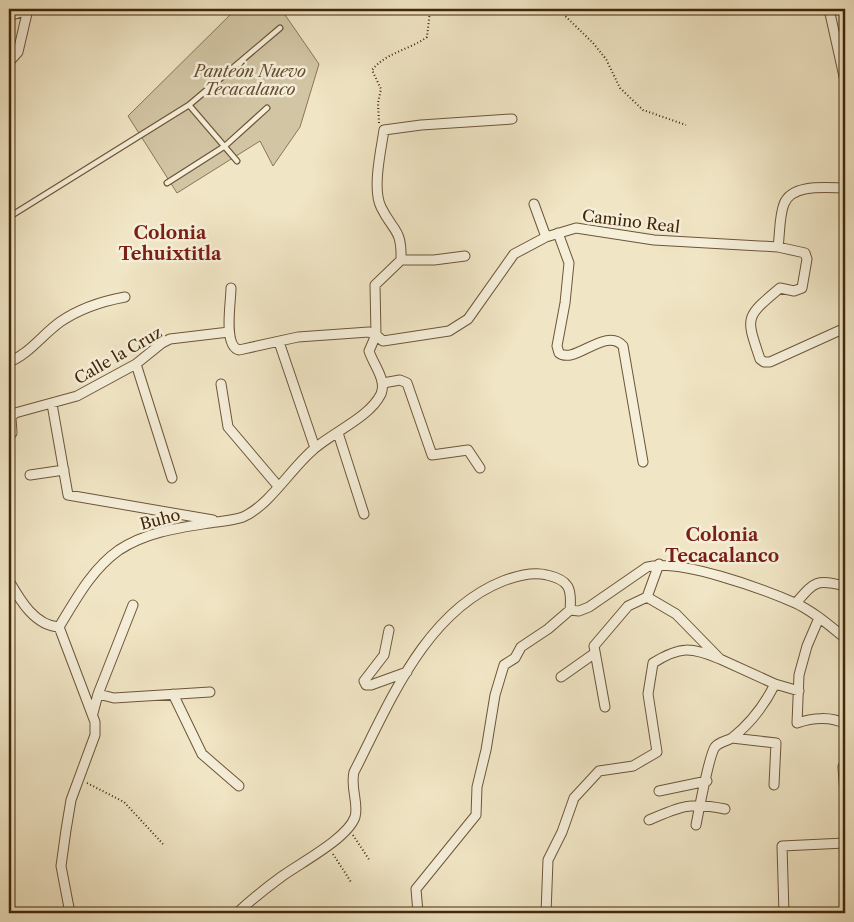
<svg xmlns="http://www.w3.org/2000/svg" width="854" height="922" viewBox="0 0 854 922" font-family="'Libre Caslon Text',serif">
  <style>
    .green { fill: #d2c5a4; stroke: #8a7656 }
    .lines { fill: none; stroke-linecap: round; stroke-linejoin: round }
    .lane-casing { stroke: #6d5638; stroke-width: 7 }
    .street-casing { stroke: #6d5638; stroke-width: 11 }
    .path { stroke: #412709; stroke-width: 2; stroke-dasharray: 1 2.5; stroke-linecap: butt }
    .lane { stroke: #f5eed9; stroke-width: 4.5 }
    .street { stroke: #f5eed9; stroke-width: 9 }
    .labels { text-anchor: middle; dominant-baseline: central; stroke-width: 5; stroke-linejoin: round; paint-order: stroke }
    .park-label { font-size: 16px; font-style: italic; fill: #654e30; stroke: #f5eed9 }
    .street-label { font-size: 16px; fill: #412709; stroke: #f5eed9 }
    .neighbourhood-label { font-size: 18px; font-weight: bold; fill: #7a1f14; stroke: #f5eed9 }
  </style>
  <rect width="100%" height="100%" fill="#f0e5c4"/>
  <filter id="stains"><feTurbulence type="fractalNoise" baseFrequency=".004" numOctaves="4"/><feColorMatrix values="0 0 0 0 .2 0 0 0 0 .09 0 0 0 0 .02 0 0 0 .5 -.17"/></filter>
  <radialGradient id="worn" r=".72"><stop offset=".6" stop-color="#630" stop-opacity="0"/><stop offset="1" stop-color="#630" stop-opacity=".3"/></radialGradient>
  <!-- green -->
  <path class="green" d="M236,9H281L319,64L300,127L273,166L260,141L177,193L128,116Z"/>
  <g class="lines">
    <defs>
      <path id="lane" d="M189,105L237,161
        M167,183L225,146L267,108
        M9,217L189,105L280,28"/>
      <path id="street" d="M829,9L845,81
        M9,16L27,10
        M9,62L18,52L28,9
        M534,204L546,237
        M558,233L569,263L565,303L557,346L559,353C575,365 606,326 623,346L643,462
        M778,247C780,234 779,217 784,204C792,183 828,188 845,188
        M401,260C402,228 393,232 381,207C372,189 381,150 384,130L421,125L512,119
        M401,260H434L465,256
        M231,288C231,302 223,346 239,350L298,337L369,332L376,335L383,341L449,331L468,319L514,254L546,237L576,228L654,240L778,247L805,253L807,259L802,288L794,291L780,288C744,318 746,317 760,359L764,362H770L845,328
        M279,342L315,448
        M9,362C29,354 42,335 60,322C79,309 103,301 125,297
        M136,364L172,478
        M383,383L400,380L407,383L432,455L468,450L480,468
        M221,384L228,427L278,486
        M52,404L68,495L213,520
        M12,433L11,417L15,413L77,396L136,364L162,343L170,339L229,332
        M338,433L364,514
        M30,475L64,470
        M9,581C20,600 35,626 59,627
        M647,597L676,614L720,659L775,684L799,691
        M647,597L659,564
        M796,603C815,581 816,579 845,586
        M819,618L807,646L799,675L797,723C812,718 831,716 845,724
        M389,630L384,655L364,681L366,685H371L407,672
        M561,677L595,653
        M98,694L114,698L210,692
        M173,694L202,754L239,786
        M605,707L594,646L628,606L647,597
        M93,713L98,694L133,605
        M732,738L776,743L774,785
        M845,766L843,767L845,795
        M659,791L707,781
        M649,820C681,806 690,802 725,809
        M696,825C699,810 709,755 715,747C719,742 727,741 732,738C751,723 764,706 775,684
        M70,913L61,866L66,830L71,800L95,735V722L59,627C76,599 92,569 119,550C147,532 177,528 209,523C220,521 232,521 243,517C270,505 291,468 314,449C333,432 369,418 381,394C387,380 373,364 369,351L376,335L375,285L401,260
        M237,913C251,900 266,888 281,877C300,863 347,839 355,817C359,803 350,788 354,772C390,702 425,612 503,581C516,576 532,571 547,575C569,580 572,588 570,610L579,611L589,607L647,567C679,558 763,589 795,603C813,611 830,626 845,638
        M418,913L416,889L476,815L477,787L486,750L495,695L504,665L515,658L521,647L548,629L570,610
        M546,913L548,860L562,832L574,798L599,771L633,766L657,752L648,694L653,663C680,646 691,647 720,659
        M784,913L782,846L845,843"/>
    </defs>
    <!-- lane casing -->
    <use href="#lane" class="lane-casing"/>
    <!-- street casing -->
    <use href="#street" class="street-casing"/>
    <!-- path -->
    <path class="path" d="M558,9L593,43L606,59L620,88L643,110L686,125
      M379,123L378,103L381,89L372,70C387,52 409,50 427,37L430,11L434,9
      M87,783L124,802L163,844
      M353,835L370,861
      M333,854L351,882"/>
    <!-- lane -->
    <use href="#lane" class="lane"/>
    <!-- street -->
    <use href="#street" class="street"/>
  </g>
  <g class="labels">
    <!-- park labels -->
    <g class="park-label">
      <text x="250" y="71">Panteón Nuevo<tspan x="250" dy="18">Tecacalanco</tspan></text>
    </g>
    <!-- street labels -->
    <g class="street-label">
      <text transform="translate(631 221) rotate(7)">Camino Real</text>
      <text transform="translate(118 355) rotate(-30)">Calle la Cruz</text>
      <text transform="translate(160 519) rotate(-15)">Buho</text>
    </g>
    <!-- neighbourhood labels -->
    <g class="neighbourhood-label">
      <text x="170" y="233">Colonia<tspan x="170" dy="21">Tehuixtitla</tspan></text>
      <text x="722" y="535">Colonia<tspan x="722" dy="21">Tecacalanco</tspan></text>
    </g>
  </g>
  <!-- margin -->
  <rect width="854" height="922" fill="none" stroke="#f0e5c4" stroke-width="30"/>
  <rect x="10" y="10" width="834" height="902" fill="none" stroke="#412709" stroke-width="2.5"/>
  <rect x="15" y="15" width="824" height="892" fill="none" stroke="#412709"/>
  <rect width="100%" height="100%" filter="url(#stains)"/>
  <rect width="100%" height="100%" fill="url(#worn)"/>
</svg>
